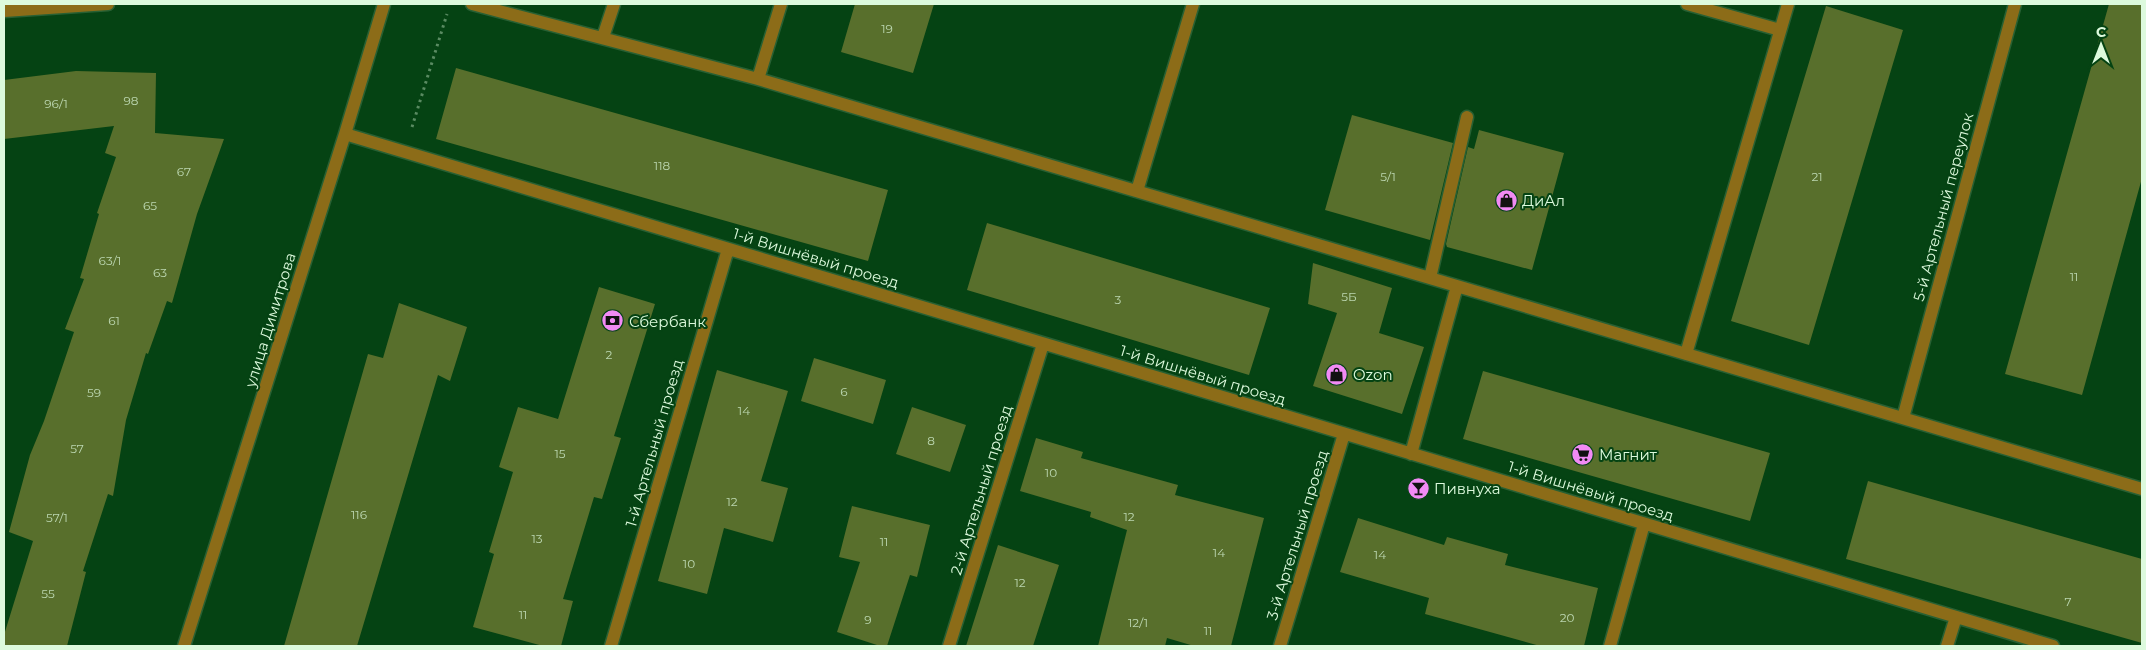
<svg xmlns="http://www.w3.org/2000/svg" width="2146" height="650" viewBox="0 0 2146 650" font-family="Montserrat,sans-serif">
  <style>
    .building { fill: #586f2c }
    .lines { fill: none; stroke-linecap: round; stroke-linejoin: round }
    .minor-casing { stroke: #286033; stroke-width: 15 }
    .path { stroke: #5a8b62; stroke-width: 3; stroke-dasharray: 2.5 4; stroke-linecap: butt }
    .minor { stroke: #8c6c18; stroke-width: 12 }
    .labels { text-anchor: middle; dominant-baseline: central; stroke-width: 4; stroke-linejoin: round; paint-order: stroke }
    .number-label { font-size: 12px; fill: #bcd7b1 }
    .poi-label { font-size: 15px; fill: #ddfadd; stroke: #054313; text-anchor: start }
    .street-label { font-size: 15px; fill: #ddfadd; stroke: #054313 }
  </style>
  <rect width="100%" height="100%" fill="#054313"/>
  <!-- building -->
  <path class="building" d="M855,4H934L913,73L841,52Z
    M2109,4H2142V178L2082,395L2005,374Z
    M1826,6L1903,30L1809,345L1731,321Z
    M456,68L888,190L868,261L436,139Z
    M76,71L156,73L155,133L224,139L197,214L172,303L167,301L148,354L146,353L126,420L113,496L108,494L83,571L86,572L67,646H4V635L33,541L9,532L30,455L44,421L74,332L65,329L84,279L80,278L99,214L97,213L116,157L105,153L114,126L4,139V80Z
    M1352,115L1453,143L1430,240L1325,210Z
    M1479,130L1564,153L1532,270L1447,247L1446,244L1468,147L1474,149Z
    M987,223L1270,308L1249,375L967,290Z
    M1313,263L1392,288L1379,333L1424,347L1402,414L1313,386L1337,313L1308,304Z
    M599,287L655,304L614,436L621,438L602,499L594,497L563,599L573,601L561,646H543L473,627L494,554L489,552L513,472L499,467L518,407L558,419Z
    M399,303L467,327L450,381L438,375L357,646H284L368,354L383,358Z
    M814,358L886,380L873,424L801,401Z
    M717,370L788,391L761,481L788,488L773,542L724,528L707,594L658,581Z
    M1483,371L1770,453L1750,521L1463,439Z
    M912,407L966,425L950,472L896,454Z
    M1036,438L1083,452L1081,458L1178,485L1175,495L1264,518L1231,646H1194L1167,638L1165,646H1098L1127,530L1090,517L1091,512L1020,491Z
    M1868,481L2142,559V643L1846,559Z
    M852,506L930,525L917,577L910,575L887,646H880L837,632L860,562L839,557Z
    M1358,518L1444,545L1447,537L1508,554L1505,565L1598,588L1584,646H1540L1425,614L1429,598L1340,572Z
    M998,545L1059,565L1033,646H966Z"/>
  <g class="lines">
    <defs>
      <path id="minor" d="M472,4L758,79L2142,489
        M1687,4L1780,30
        M4,11L108,4
        M603,37L614,4
        M758,79L781,4
        M345,134L2053,646
        M1137,191L1193,4
        M1430,278L1467,117
        M1686,354L1788,4
        M1903,418L2015,4
        M1411,454L1457,286
        M184,646L345,134L384,4
        M611,646L728,249
        M949,646L1043,344
        M1280,646L1344,434
        M1610,646L1644,524
        M1947,646L1956,617"/>
    </defs>
    <!-- minor casing -->
    <use href="#minor" class="minor-casing"/>
    <!-- path -->
    <path class="path" d="M412,127L447,14"/>
    <!-- minor -->
    <use href="#minor" class="minor"/>
  </g>
  <!-- icons -->
  <defs>
    <symbol id="shop-disc" viewBox="-11 -11 22 22"><circle r="9.5" fill="#f18af4" stroke="#054313"/><path d="M-5-2.5h2.3a2.7 3.5 0 0 1 5.4 0H5L5.5 6h-11ZM-1.5-2.5h3a1.5 2.3 0 0 0-3 0Z" fill="#111"/></symbol>
    <symbol id="bank-disc" viewBox="-11 -11 22 22"><circle r="9.5" fill="#f18af4" stroke="#054313"/><path d="M-6-4H6V4H-6ZM0-2.3a2.3 2.3 0 1 0 0 4.6a2.3 2.3 0 1 0 0-4.6Z" fill="#111"/></symbol>
    <symbol id="supermarket-disc" viewBox="-11 -11 22 22"><circle r="9.5" fill="#f18af4" stroke="#054313"/><path d="M-6-5.5h2.5l.6 2H6L4.5 2H-2.5L-4.4-4H-6ZM-1.5 3.2a1.3 1.3 0 1 0 .1 0ZM3 3.2a1.3 1.3 0 1 0 .1 0Z" fill="#111"/></symbol>
    <symbol id="bar-disc" viewBox="-11 -11 22 22"><circle r="9.5" fill="#f18af4" stroke="#054313"/><path d="M-6-5H6L.8 .8V4.5H3.5V6h-7V4.5H-.8V.8Z" fill="#111"/></symbol>
  </defs>
  <g fill-rule="evenodd">
    <use href="#shop-disc" x="1494" y="188" width="25" height="25"/>
    <use href="#bank-disc" x="600" y="308" width="25" height="25"/>
    <use href="#shop-disc" x="1324" y="362" width="25" height="25"/>
    <use href="#supermarket-disc" x="1570" y="442" width="25" height="25"/>
    <use href="#bar-disc" x="1406" y="476" width="25" height="25"/>
  </g>
  <g class="labels">
    <!-- number labels -->
    <g class="number-label">
      <text x="887" y="28">19</text>
      <text x="131" y="100">98</text>
      <text x="56" y="103">96/1</text>
      <text x="662" y="165">118</text>
      <text x="184" y="171">67</text>
      <text x="1388" y="176">5/1</text>
      <text x="1817" y="176">21</text>
      <text x="150" y="205">65</text>
      <text x="110" y="260">63/1</text>
      <text x="160" y="272">63</text>
      <text x="2074" y="276">11</text>
      <text x="1349" y="296">5Б</text>
      <text x="1118" y="299">3</text>
      <text x="114" y="320">61</text>
      <text x="609" y="354">2</text>
      <text x="844" y="391">6</text>
      <text x="94" y="392">59</text>
      <text x="744" y="410">14</text>
      <text x="931" y="440">8</text>
      <text x="77" y="448">57</text>
      <text x="560" y="453">15</text>
      <text x="1051" y="472">10</text>
      <text x="732" y="501">12</text>
      <text x="359" y="514">116</text>
      <text x="1129" y="516">12</text>
      <text x="57" y="517">57/1</text>
      <text x="537" y="538">13</text>
      <text x="884" y="541">11</text>
      <text x="1219" y="552">14</text>
      <text x="1380" y="554">14</text>
      <text x="689" y="563">10</text>
      <text x="1020" y="582">12</text>
      <text x="48" y="593">55</text>
      <text x="2068" y="601">7</text>
      <text x="523" y="614">11</text>
      <text x="1567" y="617">20</text>
      <text x="868" y="619">9</text>
      <text x="1138" y="622">12/1</text>
      <text x="1208" y="630">11</text>
    </g>
    <!-- poi labels -->
    <g class="poi-label">
      <text x="1522" y="200">ДиАл</text>
      <text x="629" y="321">Сбербанк</text>
      <text x="1353" y="374">Ozon</text>
      <text x="1599" y="454">Магнит</text>
      <text x="1434" y="488">Пивнуха</text>
    </g>
    <!-- street labels -->
    <g class="street-label">
      <text transform="translate(1943 207) rotate(-75)">5-й Артельный переулок</text>
      <text transform="translate(816 258) rotate(17)">1-й Вишнёвый проезд</text>
      <text transform="translate(270 320) rotate(-73)">улица Димитрова</text>
      <text transform="translate(1203 375) rotate(17)">1-й Вишнёвый проезд</text>
      <text transform="translate(654 443) rotate(-74)">1-й Артельный проезд</text>
      <text transform="translate(981 490) rotate(-73)">2-й Артельный проезд</text>
      <text transform="translate(1591 491) rotate(17)">1-й Вишнёвый проезд</text>
      <text transform="translate(1297 535) rotate(-73)">3-й Артельный проезд</text>
    </g>
  </g>
  <!-- border -->
  <rect width="2146" height="650" fill="none" stroke="#ddfadd" stroke-width="10"/>
  <!-- north arrow -->
  <g transform="translate(2101 45)" stroke="#054313" stroke-width="4" paint-order="stroke">
  <path d="M0-4L9 19L0 12L-9 19Z" fill="#ddfadd"/>
  <text y="-8" font-size="14" font-weight="bold" text-anchor="middle" fill="#ddfadd">С</text>
  </g>
</svg>
